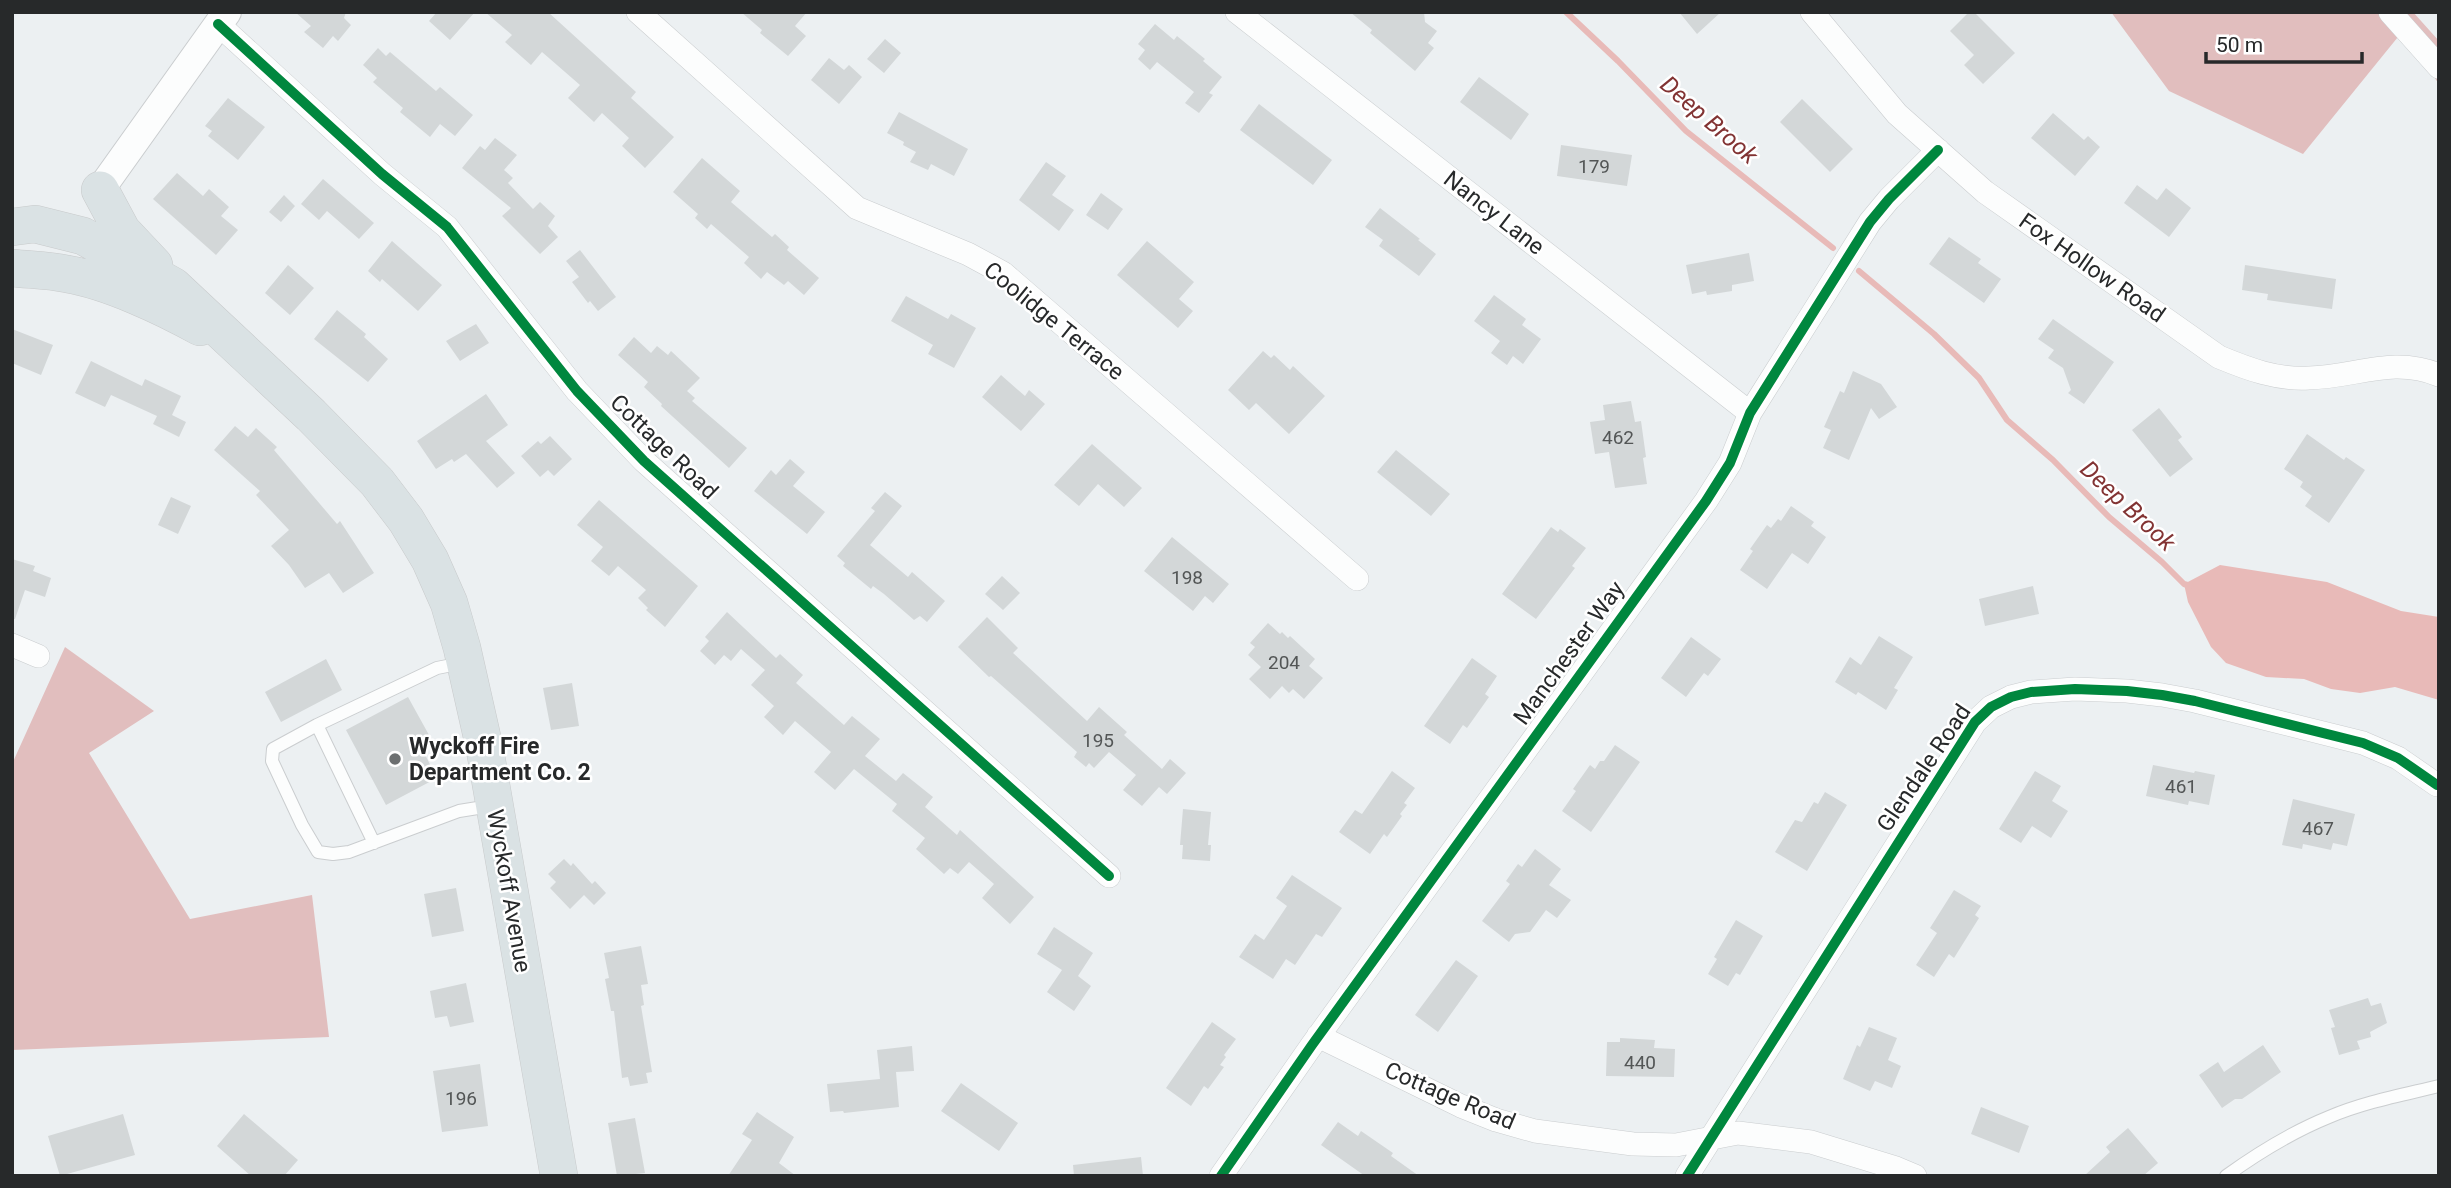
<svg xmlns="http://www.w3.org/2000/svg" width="2451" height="1188" viewBox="0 0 2451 1188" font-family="Roboto,sans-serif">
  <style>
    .forest { fill: #e1bebe }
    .water { fill: #e8bab8 }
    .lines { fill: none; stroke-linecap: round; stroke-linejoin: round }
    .stream { stroke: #e8bab8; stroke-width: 6 }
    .building { fill: #d3d7d8 }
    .service-casing { stroke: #cacdcf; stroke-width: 14 }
    .minor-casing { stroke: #cacdcf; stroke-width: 24 }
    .tertiary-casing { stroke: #cacdcf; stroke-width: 30 }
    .primary-casing { stroke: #c8cacb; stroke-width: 38 }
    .service { stroke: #fcfdfd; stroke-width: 12 }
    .minor { stroke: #fcfdfd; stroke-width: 23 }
    .tertiary { stroke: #fcfdfd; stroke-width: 28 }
    .primary { stroke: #dae2e4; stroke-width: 37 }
    .cycleway-casing { stroke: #fff; stroke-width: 15 }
    .cycleway { stroke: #00873e; stroke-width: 10 }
    .poi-dot { fill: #6c6f70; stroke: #fff; stroke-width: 2.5 }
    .labels { text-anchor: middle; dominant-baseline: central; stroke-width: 5; stroke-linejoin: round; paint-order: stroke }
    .number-label { font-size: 19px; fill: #535656 }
    .street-label { font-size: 23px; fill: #27292a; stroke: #fff }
    .poi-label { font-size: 23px; font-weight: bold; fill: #27292a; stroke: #fff; text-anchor: start }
    .water-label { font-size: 24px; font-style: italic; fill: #823333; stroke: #fff }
  </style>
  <rect width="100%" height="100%" fill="#ecf0f2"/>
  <!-- forest -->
  <path class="forest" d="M2111,12H2413L2439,41V84L2402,32L2303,154L2169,91Z
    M65,647L154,711L89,753L190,919L312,895L329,1037L12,1050V764Z"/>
  <!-- water -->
  <path class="water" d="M2220,565L2327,582L2401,611L2439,617V700L2395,687L2360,693L2331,689L2304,679L2266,677L2226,663L2211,647L2188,602L2184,584Z"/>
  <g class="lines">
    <!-- stream -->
    <path class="stream" d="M1566,12L1618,61L1686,131L1833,248
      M1859,271L1934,334L1979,378L2007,420L2053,460L2109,517L2162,562L2184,584L2191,586"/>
  </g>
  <!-- building -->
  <path class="building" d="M295,12H346L344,18L351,25L338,41L333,36L323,48L304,32L311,26Z
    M437,12H475L450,40L429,21Z
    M485,12H548L636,92L631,98L674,137L645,168L622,146L629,138L602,113L594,122L568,98L580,85L542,52L531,65L505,42L512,35Z
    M741,12H807L795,26L806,36L788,56L760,33L762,30Z
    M1350,12H1424L1425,22L1437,31L1428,43L1434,48L1415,71L1370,33L1372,30Z
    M1679,12H1721L1697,34Z
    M1969,12H1974L2015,53L1983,84L1964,65L1974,55L1950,31Z
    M1155,24L1174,40L1177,36L1205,59L1203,61L1222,77L1209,93L1213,95L1199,113L1185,103L1194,92L1157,62L1150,70L1138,59L1145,50L1138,44Z
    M885,39L901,53L884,73L867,59Z
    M378,48L386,56L390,52L436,91L440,87L473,115L455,136L440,124L430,137L400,112L403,108L373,82L377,78L363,65Z
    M829,58L844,70L849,65L862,77L839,104L811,80Z
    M1479,77L1529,114L1511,140L1460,102Z
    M228,98L265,127L238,160L208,136L212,131L205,126Z
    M1802,99L1853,149L1830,172L1780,122Z
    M1259,104L1332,160L1313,185L1240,130Z
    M899,112L968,149L954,176L931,164L928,170L910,162L916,152L903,145L904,142L887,133Z
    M2053,113L2084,140L2088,136L2100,147L2075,176L2031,138Z
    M495,138L517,155L504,170L513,178L508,183L533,209L540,202L555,216L548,226L558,237L540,254L502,216L511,208L462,168L480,146L485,150Z
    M1561,145L1632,155L1627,186L1557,176Z
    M702,158L740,191L731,202L772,237L775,234L789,247L787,250L819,278L804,295L788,281L784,285L767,272L761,279L744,263L749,257L711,224L707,229L695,218L698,214L673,192Z
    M1046,162L1066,176L1052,195L1074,210L1059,231L1019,200Z
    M177,173L203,196L209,189L229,207L221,216L238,230L216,255L153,199Z
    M323,179L374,223L359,239L327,211L319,220L301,204Z
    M2137,185L2157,200L2166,188L2191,208L2169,237L2124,203Z
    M1101,193L1123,209L1108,230L1086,215Z
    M284,195L295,206L281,222L269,212Z
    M1380,208L1420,239L1418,240L1436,254L1419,276L1379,246L1383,240L1365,227Z
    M1949,237L1981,259L1978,263L2001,279L1984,303L1929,264Z
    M392,241L442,285L418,311L382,279L380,282L368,271Z
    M1147,241L1194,282L1179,299L1193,311L1178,328L1117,275Z
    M580,250L616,297L598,311L590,301L588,303L572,282L579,277L566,261Z
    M1749,253L1754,281L1732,285V291L1707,295L1706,291L1692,294L1686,265Z
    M288,265L314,288L290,315L265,293Z
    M2245,265L2336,279L2332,309L2267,300L2268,294L2242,290Z
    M1494,295L1526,319L1522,325L1541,339L1523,364L1513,356L1507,365L1491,353L1500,341L1474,321Z
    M906,296L948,319L951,314L976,328L954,368L928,354L933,345L891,321Z
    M337,310L366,334L364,337L388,359L368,382L314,339Z
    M2053,319L2114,362L2084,404L2068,393L2071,390L2063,368L2048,358L2054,350L2038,339Z
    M476,324L489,343L460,361L446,341Z
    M12,329L53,345L41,375L12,363Z
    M634,337L651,353L657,346L668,355L671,351L700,378L687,391L695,398L692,401L747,448L729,468L661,406L662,404L644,387L648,382L618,355Z
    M1263,351L1271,358L1274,355L1290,370L1293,366L1325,396L1289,434L1256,403L1249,410L1228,390Z
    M91,361L142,386L145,379L181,396L172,415L186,422L179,437L153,424L157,416L111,395L105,407L75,393Z
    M1853,371L1881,384L1897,407L1879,419L1871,408L1849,460L1823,448L1831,430L1824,427L1840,391L1844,393Z
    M1001,375L1025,396L1029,390L1045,404L1021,431L982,397Z
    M486,394L508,425L486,441L515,473L497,488L466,454L454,462L452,459L436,469L417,441Z
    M1631,401L1635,422L1641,421L1646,457L1643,458L1647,484L1615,488L1609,452L1595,454L1590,422L1605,420L1603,405Z
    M2159,408L2182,437L2178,440L2193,459L2170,477L2132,430Z
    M235,426L248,437L256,428L277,447L274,450L337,524L340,521L374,573L343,593L329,573L305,588L289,565L271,546L289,530L256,495L260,491L214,450Z
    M2307,434L2344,460L2346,457L2365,470L2329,523L2305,506L2312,496L2300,487L2303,482L2284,469Z
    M550,436L572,459L554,476L548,470L540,477L521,456L538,441L541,444Z
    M1092,444L1142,488L1124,507L1098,484L1079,506L1054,485Z
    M1396,450L1450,494L1431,516L1377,472Z
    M790,459L805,472L793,486L825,512L807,534L754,491L771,470L776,475Z
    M885,492L902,506L870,545L908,577L912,572L945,601L927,622L920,616L914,620L884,594L873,586L871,589L843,566L845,563L837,556L875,511L871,508Z
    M171,497L191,506L178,534L158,525Z
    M599,500L698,586L665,627L646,610L648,608L638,598L646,590L618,566L609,576L591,561L603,547L577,525Z
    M1791,506L1814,522L1811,526L1826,537L1808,564L1792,553L1767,589L1740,570L1753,551L1750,549L1767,525L1771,528L1778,519L1781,521Z
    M1551,527L1558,532L1560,529L1586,548L1572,566L1575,568L1536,619L1502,594Z
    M1172,537L1229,584L1213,603L1205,596L1193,611L1144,571Z
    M12,559L35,566L33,571L51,578L45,597L25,590L15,619H12Z
    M1002,576L1020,593L1003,610L985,594Z
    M2033,586L2039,614L1985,626L1979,599Z
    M727,612L776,658L780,654L803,675L796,683L844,725L852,716L880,739L865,756L896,781L903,773L933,797L925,807L957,835L960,830L1034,897L1010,924L982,898L994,884L969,862L958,874L950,868L944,874L916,849L925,838L892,811L897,804L854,769L835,790L814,772L831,752L795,721L783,735L764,717L774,706L751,685L765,670L741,649L731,661L724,655L715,665L700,651L709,641L705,637Z
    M987,617L1018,648L1013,653L1087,721L1099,707L1127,732L1124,735L1162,769L1170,759L1186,773L1167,794L1159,787L1142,806L1123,790L1136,775L1109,752L1094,768L1089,763L1086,767L1074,757L1077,752L991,676L989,677L958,647Z
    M1268,623L1280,634L1282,632L1288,638L1290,636L1315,659L1309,666L1323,678L1304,699L1293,689L1289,693L1282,686L1270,699L1249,679L1261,667L1248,655L1255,647L1250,643Z
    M1879,636L1913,657L1894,688L1898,690L1886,710L1858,692L1856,695L1835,682L1850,657L1861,665Z
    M1691,637L1721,659L1708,676L1704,673L1686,697L1661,678Z
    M1472,658L1497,676L1485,694L1489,697L1467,728L1463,725L1450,744L1424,726Z
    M326,659L342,690L281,722L265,692Z
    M572,683L579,726L551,730L543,688Z
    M408,697L429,735L418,741L437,778L386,805L346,730Z
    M1615,745L1640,762L1591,832L1562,811L1576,791L1573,789L1590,765L1595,769L1600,761H1604Z
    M2153,765L2194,773L2195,771L2215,775L2209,805L2189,801L2188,805L2146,796Z
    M1392,771L1415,788L1404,803L1407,805L1400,814L1402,816L1387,837L1384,834L1370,854L1339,832L1355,810L1362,814Z
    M2035,771L2061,786L2052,801L2068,811L2051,838L2032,826L2021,843L1999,829Z
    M1825,792L1847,805L1807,871L1775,852L1795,820L1802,822L1814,802L1818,804Z
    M2293,799L2355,814L2347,846L2333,843L2331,850L2303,844L2302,849L2282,845Z
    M1183,809L1211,812L1208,845H1211L1210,861L1182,859L1183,845H1180Z
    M1535,849L1561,869L1549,885L1571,900L1557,918L1546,910L1530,932L1515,934L1509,942L1482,921L1510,884L1506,881L1518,864L1522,867Z
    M564,859L571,866L573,863L592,884L595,881L606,893L594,905L584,895L570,909L550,888L556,882L548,874Z
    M1292,875L1342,908L1322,937L1316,934L1295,965L1286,959L1273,979L1239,957L1255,934L1264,940L1287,906L1276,898Z
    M456,888L464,931L432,937L424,894Z
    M1954,890L1981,906L1975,915L1979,918L1954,958L1949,954L1934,977L1916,965L1937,933L1930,928Z
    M1736,920L1763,936L1740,975L1736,973L1728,986L1708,974L1717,959L1714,957Z
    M1054,927L1093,953L1078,976L1091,986L1074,1011L1047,992L1062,970L1037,954Z
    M641,946L648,984L641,985L644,1005L641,1006L652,1072L646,1073L648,1083L630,1086L628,1077L622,1078L614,1011H611L605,979L609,978L604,953Z
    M1456,960L1478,976L1438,1032L1415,1015Z
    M466,983L474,1022L450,1027L447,1016L435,1018L430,991Z
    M2368,998L2371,1006L2381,1003L2387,1023L2370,1032L2371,1037L2357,1041L2360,1049L2339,1055L2331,1028L2335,1027L2329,1010Z
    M1212,1022L1236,1039L1224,1055L1226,1057L1220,1065L1224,1067L1208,1089L1204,1086L1191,1106L1166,1088Z
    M1869,1027L1897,1038L1888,1060L1901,1066L1892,1088L1875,1081L1870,1091L1843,1079L1857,1045L1860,1047Z
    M1620,1038L1655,1040L1654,1048L1675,1049L1674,1077L1606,1076L1607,1042H1620Z
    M2263,1045L2281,1072L2242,1099H2235L2222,1108L2199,1075L2218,1062L2224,1072Z
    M912,1046L914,1071L896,1072L899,1107L844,1113L843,1111L830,1112L827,1084L880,1079L877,1050Z
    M480,1064L488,1126L442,1132L433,1071Z
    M961,1083L1018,1123L999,1151L941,1111Z
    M1981,1107L2029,1126L2019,1153L1971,1134Z
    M757,1112L794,1137L779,1163L796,1176H728L752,1140L742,1134Z
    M123,1114L135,1155L60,1176L48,1136Z
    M244,1114L298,1160L284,1176H251L217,1146Z
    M635,1118L645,1173L617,1176L608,1123Z
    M1338,1122L1358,1136L1361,1131L1393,1153L1391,1156L1419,1176H1365L1321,1145Z
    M2128,1128L2158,1163L2143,1176H2084L2110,1152L2106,1147Z
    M1141,1157L1143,1176H1074L1073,1165Z"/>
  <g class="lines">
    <defs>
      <path id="service" d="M462,663L437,668L317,725L273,749L272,761L302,825L318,852L333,854L349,852L459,811L490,806
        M317,725L374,843
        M2226,1176C2258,1153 2292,1132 2329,1117C2364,1102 2402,1095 2439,1086"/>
      <path id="minor" d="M638,12L857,208L968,254L1003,273L1357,579
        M1237,12L1750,413
        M1812,12L1897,114L1985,192L2219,357C2248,369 2277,380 2309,378C2356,377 2392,356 2439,375
        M2390,12L2439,67
        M218,24L382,174L447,227L577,391L644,461L1109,876
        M12,645L38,656
        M1318,1036L1461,1106L1496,1120L1535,1131L1633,1144L1676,1145L1738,1133L1811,1142L1896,1168L1915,1176
        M1221,1176L1312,1045L1706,501L1730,463L1750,413L1870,222L1889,199L1938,150
        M1687,1176L1975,722L1991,707L2011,697L2031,692L2075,689L2127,691L2162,695L2195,701L2363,743L2398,758L2437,785"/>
      <path id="tertiary" d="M100,190L227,12"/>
      <path id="primary" d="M100,190L122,231L154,265
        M12,227L35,224L83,236L173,286L311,415L377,482L406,520L430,560L449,603L462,648L485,750L559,1176
        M12,268C30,270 49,270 67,274C109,281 164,307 200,327"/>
    </defs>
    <!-- service casing -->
    <use href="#service" class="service-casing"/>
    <!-- minor casing -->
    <use href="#minor" class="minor-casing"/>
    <!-- tertiary casing -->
    <use href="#tertiary" class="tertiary-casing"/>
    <!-- primary casing -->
    <use href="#primary" class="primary-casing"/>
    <!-- service -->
    <use href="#service" class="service"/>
    <!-- minor -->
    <use href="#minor" class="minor"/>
    <!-- tertiary -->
    <use href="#tertiary" class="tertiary"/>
    <!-- primary -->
    <use href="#primary" class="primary"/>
    <defs>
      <path id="cycleway" d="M218,24L382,174L447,227L577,391L644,461L1109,876
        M1221,1176L1312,1045L1706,501L1730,463L1750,413L1870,222L1889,199L1938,150
        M1687,1176L1975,722L1991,707L2011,697L2031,692L2075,689L2127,691L2162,695L2195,701L2363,743L2398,758L2437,785"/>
    </defs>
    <!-- cycleway casing -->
    <use href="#cycleway" class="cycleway-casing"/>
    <!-- cycleway -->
    <use href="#cycleway" class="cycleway"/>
  </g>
  <!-- markers -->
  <circle class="poi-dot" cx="395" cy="759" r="7"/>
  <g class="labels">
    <!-- number labels -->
    <g class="number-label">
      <text x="1594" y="166">179</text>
      <text x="1618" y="437">462</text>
      <text x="1187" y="577">198</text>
      <text x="1284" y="662">204</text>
      <text x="1098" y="740">195</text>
      <text x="2181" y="786">461</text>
      <text x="2318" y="828">467</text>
      <text x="1640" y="1062">440</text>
      <text x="461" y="1098">196</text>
    </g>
    <!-- street labels -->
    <g class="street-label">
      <text transform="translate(1494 213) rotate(38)">Nancy Lane</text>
      <text transform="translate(2092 268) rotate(35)">Fox Hollow Road</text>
      <text transform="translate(1054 321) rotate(39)">Coolidge Terrace</text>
      <text transform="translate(664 447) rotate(44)">Cottage Road</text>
      <text transform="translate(1569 653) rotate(-54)">Manchester Way</text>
      <text transform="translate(1924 768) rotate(-56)">Glendale Road</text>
      <text transform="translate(509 891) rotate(80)">Wyckoff Avenue</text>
      <text transform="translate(1450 1096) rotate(23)">Cottage Road</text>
    </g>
    <!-- poi labels -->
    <g class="poi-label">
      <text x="409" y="746">Wyckoff Fire<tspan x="409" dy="26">Department Co. 2</tspan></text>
    </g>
    <!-- water labels -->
    <g class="water-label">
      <text transform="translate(1709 120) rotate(41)">Deep Brook</text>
      <text transform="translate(2128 506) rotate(43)">Deep Brook</text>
    </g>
  </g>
  <!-- border -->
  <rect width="2451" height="1188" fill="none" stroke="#27292a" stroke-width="28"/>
  <!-- scale -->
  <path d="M2206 52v10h156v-10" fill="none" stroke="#27292a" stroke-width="3.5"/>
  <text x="2216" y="52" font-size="21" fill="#27292a" stroke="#ffffff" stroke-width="5" paint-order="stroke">50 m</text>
</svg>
